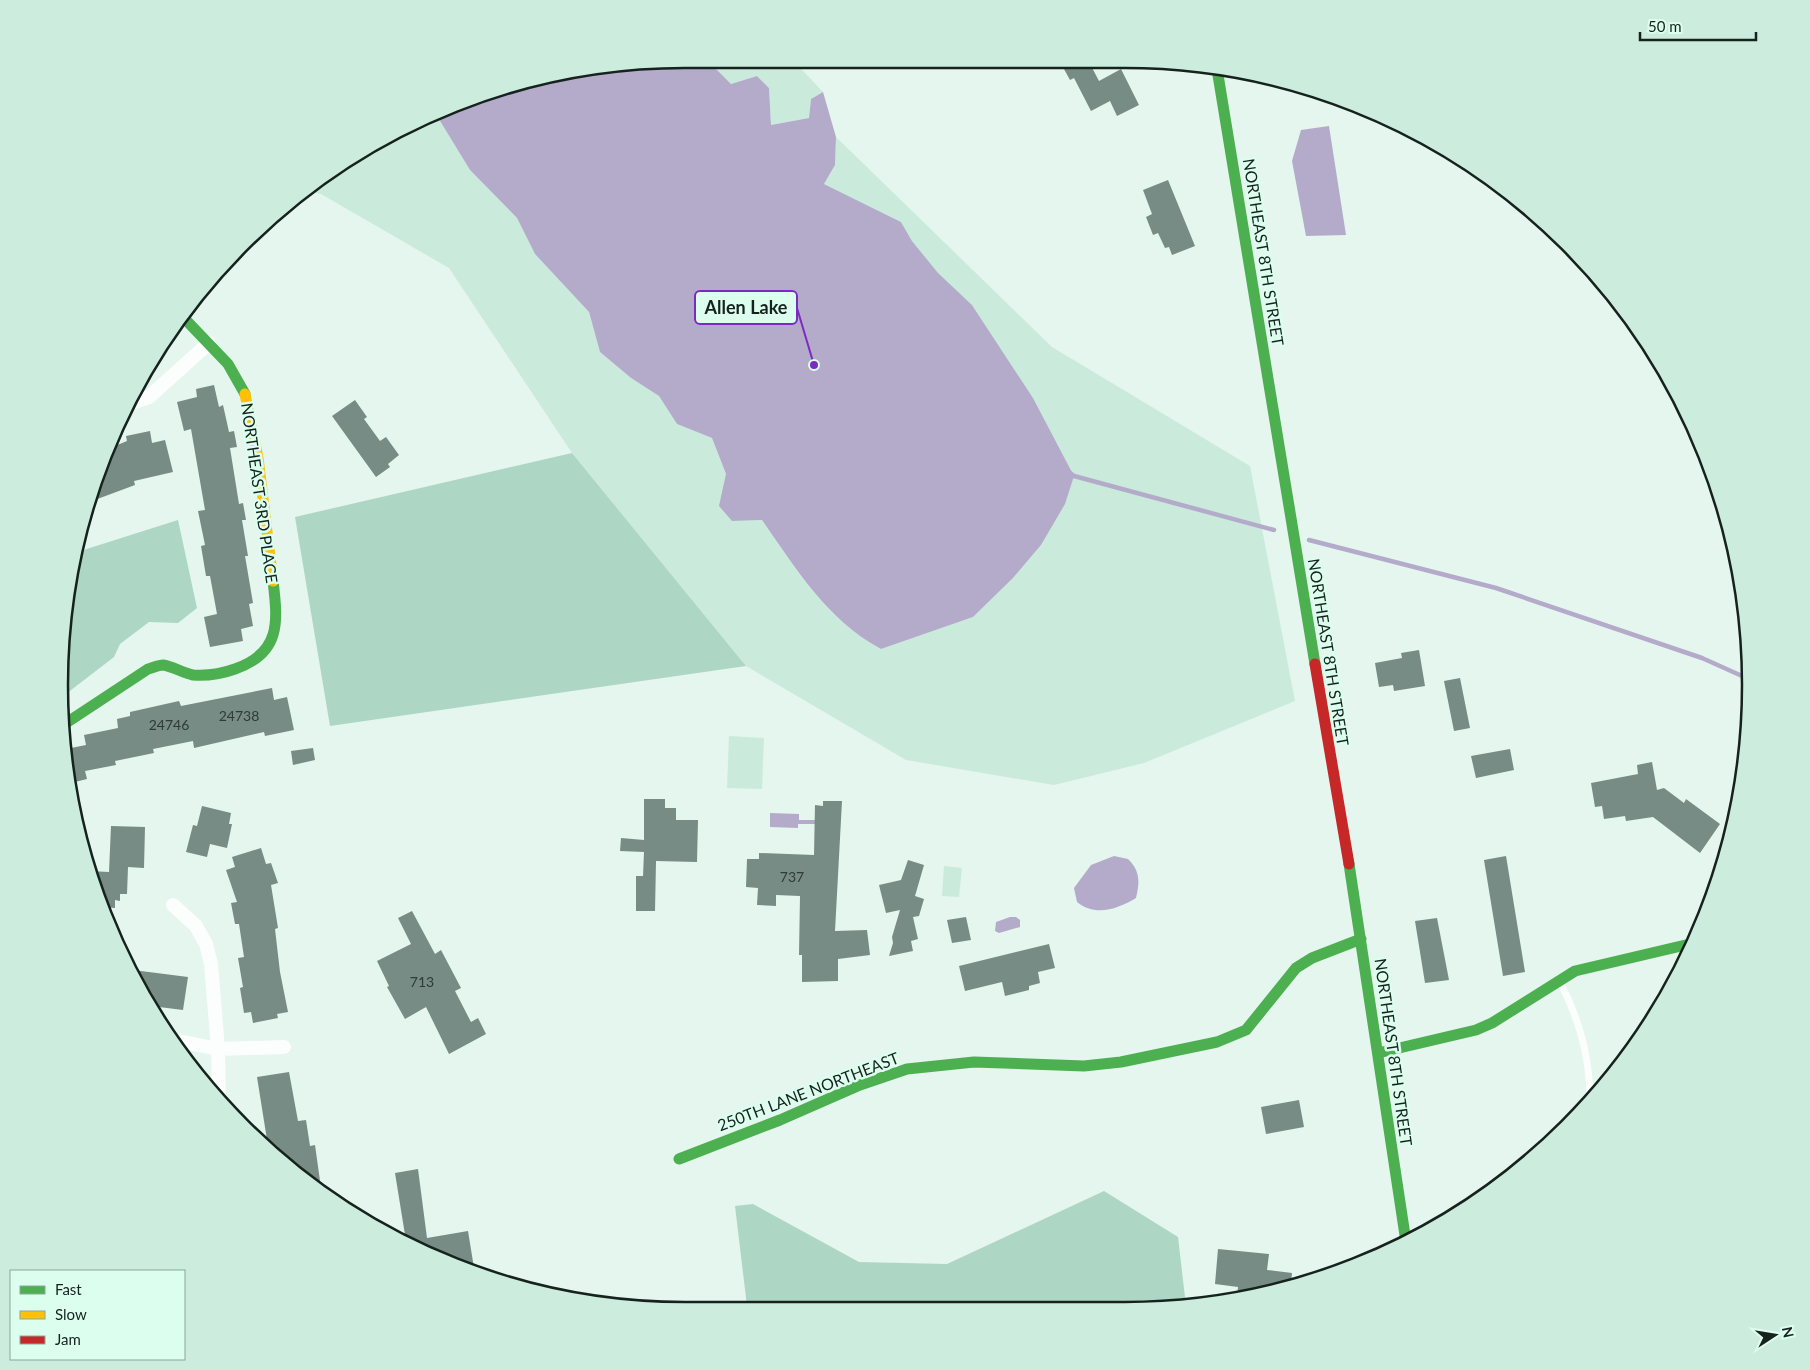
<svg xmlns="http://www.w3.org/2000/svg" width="1810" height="1370" viewBox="0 0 1810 1370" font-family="Lato,sans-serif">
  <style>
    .green { fill: #caebdb }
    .forest { fill: #add7c4 }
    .water { fill: #b4abcb }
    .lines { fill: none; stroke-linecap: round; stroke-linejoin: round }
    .stream { stroke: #b4abcb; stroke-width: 4.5 }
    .building { fill: #778c84 }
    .lane { stroke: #fbfefc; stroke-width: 7 }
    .street { stroke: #fbfefc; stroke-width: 14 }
    .fast { stroke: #4caf50; stroke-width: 11 }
    .slow { stroke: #ffc107; stroke-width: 11 }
    .jam { stroke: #c62828; stroke-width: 11 }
    .labels { text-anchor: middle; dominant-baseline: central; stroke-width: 5; stroke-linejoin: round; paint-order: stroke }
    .number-label { font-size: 14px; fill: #2e3c37 }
    .street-label { font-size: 16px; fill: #16221d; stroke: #dcfeee }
    .rim { fill: none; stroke: #16221d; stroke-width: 2.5 }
    .leader { fill: none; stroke: #7b2cbf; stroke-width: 2 }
    .callout-dot { fill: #7b2cbf; stroke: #dcfeee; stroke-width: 2 }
    .callout { fill: #dcfeee; stroke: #7b2cbf; stroke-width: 2 }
    .callout-label { font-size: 18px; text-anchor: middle; font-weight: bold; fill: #16221d }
  </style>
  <rect width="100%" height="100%" fill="#e4f6ed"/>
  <!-- green -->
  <path class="green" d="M705,59H792L823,92L811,99L809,118L771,125L769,88L757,76L731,84Z
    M437,116L470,170L517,218L535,254L589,312L600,352L631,378L659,396L677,424L712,438L726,474L732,521L762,520C795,569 827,620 881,649L973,617L1013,578L1041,545L1074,476L1033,398L972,305L938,274L912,241L901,222L824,184L835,165L836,137L1052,347L1250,466L1295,701L1144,763L1054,785L906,760L746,666L572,453L449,268L321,194L305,190L372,143Z
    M729,736L764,738L762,789L727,788Z
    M944,866L962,868L959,897L942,896Z"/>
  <!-- forest -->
  <path class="forest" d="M572,453L746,666L330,726L295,517Z
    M178,520L197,608L178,623L149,622L120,644L114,657L62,697L71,563L74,553Z
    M1104,1191L1178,1237L1186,1306H747L735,1206L753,1204L859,1262L947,1264Z"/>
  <!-- water -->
  <path class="water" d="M685,59H706L731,84L757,76L769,88L771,125L809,118L811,99L823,92L836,137L835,165L824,184L901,222L912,241L938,273L972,305L1033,398L1074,476L1065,504L1041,545L1013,578L973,617L881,649C827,620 796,569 762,520L732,521L719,506L726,474L712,438L677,424L659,396L631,378L600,352L589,312L535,254L517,218L470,170L437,116L523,80Z
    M1329,126L1346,235L1306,236L1292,161L1301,130Z
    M770,813L799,814V820H819V824H798V828L770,827Z
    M1114,856L1128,859C1140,871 1140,881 1136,898C1118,909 1095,917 1077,902L1074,888L1091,865Z
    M1010,917H1016L1020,920V927L999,933L995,931L996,922Z"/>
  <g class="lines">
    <!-- stream -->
    <path class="stream" d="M1069,472L1074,476L1274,530
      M1309,540L1496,588L1702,658L1751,680"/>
  </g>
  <!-- building -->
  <path class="building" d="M1059,60H1088L1099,81L1121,69L1139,105L1117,116L1110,101L1091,111L1074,78L1070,80Z
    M1168,180L1195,246L1172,255L1169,247L1165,248L1158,233L1153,235L1146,217L1152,214L1143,190Z
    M214,385L219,407L223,405L229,432L234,431L237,447L230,448L239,504L243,503L246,520H242L248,556H245L253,603L249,604L253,626L241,629L243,641L210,647L204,617L217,614L210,576H206L201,546L205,545L198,511L205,510L191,429L184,431L177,402L197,397L196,389Z
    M355,400L367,417L364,419L380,441L386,437L399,455L388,464L390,467L376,477L332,416Z
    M150,431L152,443L165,440L173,472L134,481L135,485L92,501L110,448L127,441L126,436Z
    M1419,650L1425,686L1394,691L1393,685L1379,687L1375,663L1402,658L1401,653Z
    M1460,678L1470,728L1454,731L1444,681Z
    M272,688L274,700L287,697L294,730L265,736L264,732L194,748L193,741L153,749L154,753L115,761L116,765L85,771L87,779L71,783L66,749L86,745L84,735L118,728L117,719L130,716V712L179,701L181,706Z
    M313,748L315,760L293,765L291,751Z
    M1510,749L1514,770L1476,778L1471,756Z
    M1652,762L1657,790L1664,788L1684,803L1686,799L1720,824L1700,853L1653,817L1626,821L1625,816L1604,819L1602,806L1595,807L1591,783L1638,774L1637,765Z
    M644,799H665V808H676V820H698L697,862L656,861L655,911H636V876H643L644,852L620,851L621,838L644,840Z
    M823,801H842L835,931L867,930L870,955L838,959V981L802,982V955H799L800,896L776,895V906L757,905L758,888L746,887L747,859H759V853L814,855L815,805L823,806Z
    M202,806L231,813L229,824H232L227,848L210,844L207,857L186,852L193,825L197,826Z
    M111,826L145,827L144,868L128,867L127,894H120V901L115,900V908L102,907L92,887L89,871L109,872Z
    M261,848L266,864L271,863L278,883L271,885L278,928L275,929L280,972L288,1012L277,1014L278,1018L253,1023L251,1012L244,1013L240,988L243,987L238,958L244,957L239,924H235L231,903L237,902L226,870L235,867L232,857Z
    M1506,856L1525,972L1503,976L1484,860Z
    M908,860L924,865L915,896L924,899L919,916L913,917L918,939L911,941L913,951L889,956L893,943L892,937L900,910L886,913L879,885L901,880Z
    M412,911L435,954L441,950L461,988L455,991L471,1022L478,1018L486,1034L449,1054L426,1007L405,1019L387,987L389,986L377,961L411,944L398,918Z
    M966,917L971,940L952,943L947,920Z
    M1437,918L1449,980L1425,983L1415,921Z
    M1049,944L1055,968L1038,972L1040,983L1029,986V990L1005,996L1002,982L965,991L959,966Z
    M133,970L188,977L183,1010L151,1006Z
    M289,1072L298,1121L306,1120L310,1146L315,1145L321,1188L275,1153L274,1145L268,1146L257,1077Z
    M1299,1100L1304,1127L1266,1134L1261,1107Z
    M418,1169L427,1238L468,1231L474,1268L464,1269L403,1241H406L395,1173Z
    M1218,1249L1269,1254L1267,1270L1292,1273L1291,1283L1237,1298L1238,1287L1215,1284Z"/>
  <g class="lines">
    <!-- lane -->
    <path class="lane" d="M1560,982C1580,1020 1590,1058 1590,1101"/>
    <!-- street -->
    <path class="street" d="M125,405L149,397L209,343
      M173,905L196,926L206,944L211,964L218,1049L219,1099
      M169,1039L218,1049L284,1047"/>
    <!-- fast -->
    <path class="fast" d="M1217,69L1315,664
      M184,318L228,364L245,394
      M60,727L148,669C152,668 159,665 163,665C172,666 183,673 193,675C207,676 221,674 235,669C281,653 278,622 273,581
      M1349,864L1406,1242
      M1378,1053L1476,1030L1492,1023L1575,971L1694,943
      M679,1159L780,1120L860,1085L907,1069L974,1062L1084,1066L1121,1062L1217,1042L1246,1030L1296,968L1312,958L1361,939"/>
    <!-- slow -->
    <path class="slow" d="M245,394L258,458L273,581"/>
    <!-- jam -->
    <path class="jam" d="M1315,664L1349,864"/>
  </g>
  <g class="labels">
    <!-- number labels -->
    <g class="number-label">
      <text x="239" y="715">24738</text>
      <text x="169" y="724">24746</text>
      <text x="792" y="876">737</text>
      <text x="422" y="981">713</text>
    </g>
    <!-- street labels -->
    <g class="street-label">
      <text transform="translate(1264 252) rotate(81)">NORTHEAST 8TH STREET</text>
      <text transform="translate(260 493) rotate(82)">NORTHEAST 3RD PLACE</text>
      <text transform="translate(1329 652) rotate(81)">NORTHEAST 8TH STREET</text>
      <text transform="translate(1394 1052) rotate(82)">NORTHEAST 8TH STREET</text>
      <text transform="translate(808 1091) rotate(-21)">250TH LANE NORTHEAST</text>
    </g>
  </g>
  <!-- crop -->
  <path d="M0 0H1810V1370H0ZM685 68H1125A617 617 0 0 1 1742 685V685A617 617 0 0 1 1125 1302H685A617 617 0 0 1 68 685V685A617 617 0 0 1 685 68Z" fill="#ccecdd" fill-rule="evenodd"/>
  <path class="rim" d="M685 68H1125A617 617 0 0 1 1742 685V685A617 617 0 0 1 1125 1302H685A617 617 0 0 1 68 685V685A617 617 0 0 1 685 68Z"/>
  <!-- callouts -->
  <path class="leader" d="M814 365L797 308"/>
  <circle class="callout-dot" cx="814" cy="365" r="5"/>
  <rect class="callout" x="695" y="291" width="102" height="33" rx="5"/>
  <g class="callout-label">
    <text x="746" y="314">Allen Lake</text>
  </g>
  <!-- legend -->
  <rect x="10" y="1270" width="175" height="90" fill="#dcfeee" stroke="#8da69a"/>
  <rect x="20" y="1286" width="25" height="8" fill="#4caf50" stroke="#8da69a"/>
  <text x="55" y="1295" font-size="15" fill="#16221d">Fast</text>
  <rect x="20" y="1311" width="25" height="8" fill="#ffc107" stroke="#8da69a"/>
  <text x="55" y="1320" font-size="15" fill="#16221d">Slow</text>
  <rect x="20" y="1336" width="25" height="8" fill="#c62828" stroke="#8da69a"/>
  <text x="55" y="1345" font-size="15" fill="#16221d">Jam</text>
  <!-- north arrow -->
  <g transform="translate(1775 1335) rotate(78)" stroke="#dcfeee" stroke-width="4" paint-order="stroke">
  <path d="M0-4L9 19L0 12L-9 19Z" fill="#16221d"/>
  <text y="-8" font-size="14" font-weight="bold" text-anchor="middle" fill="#16221d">N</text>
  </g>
  <!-- scale -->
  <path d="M1640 32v8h116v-8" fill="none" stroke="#16221d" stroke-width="2.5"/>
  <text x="1648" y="32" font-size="15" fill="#16221d" stroke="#dcfeee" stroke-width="4" paint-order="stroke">50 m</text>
</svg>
